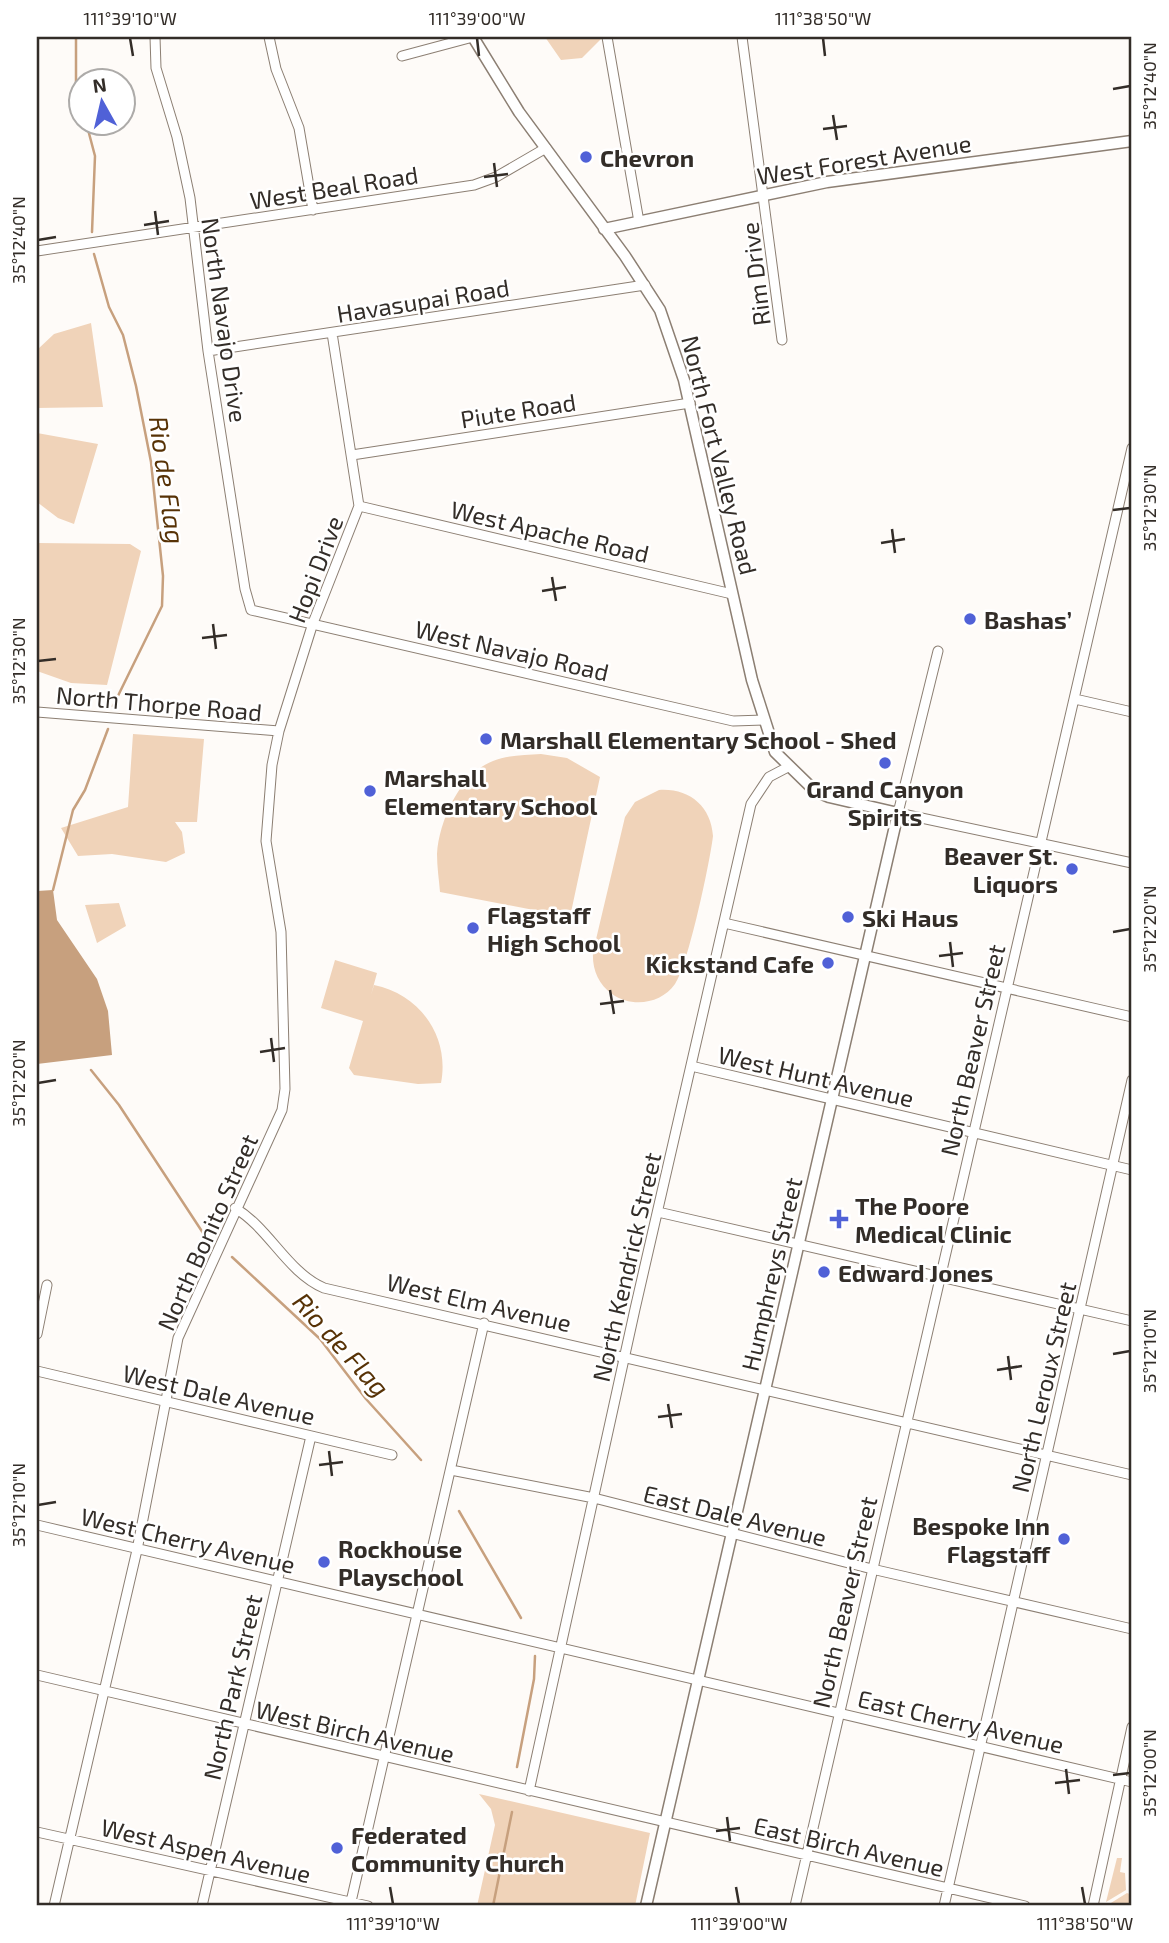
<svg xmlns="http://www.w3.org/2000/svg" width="1169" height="1943" viewBox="0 0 1169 1943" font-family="'Exo 2',sans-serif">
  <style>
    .green { fill: #f0d3b9 }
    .water { fill: #c7a07e }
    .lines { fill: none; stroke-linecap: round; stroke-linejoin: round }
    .stream { stroke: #c7a07e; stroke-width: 2.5 }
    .minor-casing { stroke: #8c7f73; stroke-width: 11 }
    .major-casing { stroke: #8c7f73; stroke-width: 13 }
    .minor { stroke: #fff; stroke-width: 9 }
    .major { stroke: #fff; stroke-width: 10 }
    .ticks { fill: none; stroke: #332d28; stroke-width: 2.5 }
    .poi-dot { fill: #5061d7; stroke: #fff; stroke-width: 2.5 }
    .labels { text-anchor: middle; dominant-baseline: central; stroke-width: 5; stroke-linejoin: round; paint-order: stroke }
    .poi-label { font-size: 24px; font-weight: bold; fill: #332d28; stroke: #fff; text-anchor: start }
    .street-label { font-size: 24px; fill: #332d28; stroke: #fff }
    .water-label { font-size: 26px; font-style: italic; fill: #573206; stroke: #fff }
    .neatline { fill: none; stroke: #332d28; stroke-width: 2.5 }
    .ticks-label { font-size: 18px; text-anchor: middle; fill: #332d28 }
  </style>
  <rect width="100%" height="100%" fill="#fefbf8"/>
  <!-- green -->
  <path class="green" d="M545,37H603L582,58L561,60Z
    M91,323L103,407L37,408V350L54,334Z
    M37,433L98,444L74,524L58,518L37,502Z
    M37,543L130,544L141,551L107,685L71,683L37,671Z
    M133,734L204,739L197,822H175L182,832L185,853L166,862L112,854L78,856L61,828L128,807Z
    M541,754L567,758L600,777L570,917L440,892C439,880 437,867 437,854C439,821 460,773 493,761C508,755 525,755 541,754Z
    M659,790C689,788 711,806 713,836C710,862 688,966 675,984C661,1004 632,1008 612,994C598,984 592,969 593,952L625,817L635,802Z
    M119,903L126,926L97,943L85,905Z
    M335,960L377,973L371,995L374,985C420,994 450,1037 441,1083L418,1084L354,1075L349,1068L363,1021L321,1008Z
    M479,1794L650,1833L635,1906H477L495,1825L491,1809Z
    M1117,1858H1122L1120,1872L1125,1873L1126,1890L1106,1902Z
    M1127,1893L1132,1895V1906H1106Z"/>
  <!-- water -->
  <path class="water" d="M53,890L57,920L97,979L108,1011L112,1055L37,1064V891Z"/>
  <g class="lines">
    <!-- stream -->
    <path class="stream" d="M76,37V90L80,105
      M86,122L95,156L92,232
      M94,254L109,307L123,335L136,386L151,462L163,576L162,606L113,706
      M53,890L73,810L85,790L108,729
      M91,1070L119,1105L205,1236
      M232,1257L320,1339L366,1399L421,1460
      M459,1511L521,1618
      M517,1767L534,1679L535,1656
      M493,1906L512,1812"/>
    <defs>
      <path id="minor" d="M155,37L156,68L177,137L190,198L208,351L245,589L251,610L733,721L764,720
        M269,37L276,69L299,128L313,210
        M607,37L639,222
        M742,37L782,340
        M402,56L473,37
        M37,251L474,185L496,177L546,148
        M208,351L645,285
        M352,455L690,403
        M359,506L732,594
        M938,651L898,813L1132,863
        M1075,699L1132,712
        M37,712L279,731
        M724,923L1132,1017
        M691,1066L1132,1170
        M235,1208C270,1229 287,1272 324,1288L1132,1475
        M658,1212L1132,1321
        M37,1334L47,1285
        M37,1371L392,1455
        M451,1470L594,1498L872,1569L1132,1629
        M37,1525L1132,1782
        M37,1675L1025,1906
        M529,1791L635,1309L751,804L769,777L788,767
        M37,1832L368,1906
        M54,1906L137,1550L178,1338L282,1110L285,1089L281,932L266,841L272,765L279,731L313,623L359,506L332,333
        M202,1906L311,1436
        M350,1906L484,1323
        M795,1906L1132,448
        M944,1906L1132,1080
        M1093,1906L1132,1727"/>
      <path id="major" d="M473,37L519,112L625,256L660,310L684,380L752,680L775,752L815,791L829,797L898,813L646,1906
        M604,229L827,182L1132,141"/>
    </defs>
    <!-- minor casing -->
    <use href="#minor" class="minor-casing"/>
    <!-- major casing -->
    <use href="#major" class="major-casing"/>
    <!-- minor -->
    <use href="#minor" class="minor"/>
    <!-- major -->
    <use href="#major" class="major"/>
  </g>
  <!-- ticks -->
  <path class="ticks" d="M130,38L133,56M477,38L479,56M823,38L825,56M1113,89L1130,86M833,115L837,140M823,129L847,126M494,163L497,187M484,177L508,174M155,211L158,235M144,225L169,221M38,240L56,237M1113,510L1130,508M892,529L895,553M881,543L905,539M552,577L556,601M542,591L566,587M213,624L216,649M202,638L227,635M38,661L56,659M1113,932L1130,929M950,942L953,967M939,956L963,953M610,990L614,1014M600,1004L624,1001M271,1038L274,1062M260,1052L285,1048M38,1083L56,1080M1113,1354L1130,1351M1008,1356L1011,1380M997,1370L1022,1366M668,1404L672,1428M658,1417L682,1414M329,1451L332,1476M319,1465L343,1462M38,1505L56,1502M1066,1769L1069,1794M1113,1775L1130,1773M1055,1783L1080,1780M727,1817L730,1841M716,1831L740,1828M390,1887L393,1904M736,1887L739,1904M1082,1887L1085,1904"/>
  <!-- markers -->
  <g class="poi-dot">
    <circle cx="586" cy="157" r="7"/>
    <circle cx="970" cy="619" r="7"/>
    <circle cx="486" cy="739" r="7"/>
    <circle cx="885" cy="763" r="7"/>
    <circle cx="370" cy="791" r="7"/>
    <circle cx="1072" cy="869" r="7"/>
    <circle cx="848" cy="917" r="7"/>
    <circle cx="473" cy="928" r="7"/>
    <circle cx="828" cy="963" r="7"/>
    <path d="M835.5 1208.5h7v7h7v7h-7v7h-7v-7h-7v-7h7z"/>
    <circle cx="824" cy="1272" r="7"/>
    <circle cx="1064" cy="1539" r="7"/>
    <circle cx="324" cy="1562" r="7"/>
    <circle cx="337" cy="1848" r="7"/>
  </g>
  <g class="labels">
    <!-- poi labels -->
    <g class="poi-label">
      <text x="600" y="157">Chevron</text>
      <text x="984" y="619">Bashas’</text>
      <text x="500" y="739">Marshall Elementary School - Shed</text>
      <text x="384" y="777">Marshall<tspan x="384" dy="28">Elementary School</tspan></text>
      <text x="885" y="788" text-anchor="middle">Grand Canyon<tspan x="885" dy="28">Spirits</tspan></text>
      <text x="1058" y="855" text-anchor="end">Beaver St.<tspan x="1058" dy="28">Liquors</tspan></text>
      <text x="487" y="914">Flagstaff<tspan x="487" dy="28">High School</tspan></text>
      <text x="862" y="917">Ski Haus</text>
      <text x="814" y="963" text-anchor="end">Kickstand Cafe</text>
      <text x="855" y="1205">The Poore<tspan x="855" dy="28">Medical Clinic</tspan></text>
      <text x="838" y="1272">Edward Jones</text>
      <text x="1050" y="1525" text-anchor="end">Bespoke Inn<tspan x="1050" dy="28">Flagstaff</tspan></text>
      <text x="338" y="1548">Rockhouse<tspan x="338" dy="28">Playschool</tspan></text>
      <text x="351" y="1834">Federated<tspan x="351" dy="28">Community Church</tspan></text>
    </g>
    <!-- street labels -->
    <g class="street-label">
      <text transform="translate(864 159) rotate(-9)">West Forest Avenue</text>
      <text transform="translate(334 187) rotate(-9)">West Beal Road</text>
      <text transform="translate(755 274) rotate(-97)">Rim Drive</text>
      <text transform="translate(423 300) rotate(-9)">Havasupai Road</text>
      <text transform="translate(225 320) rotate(82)">North Navajo Drive</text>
      <text transform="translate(518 410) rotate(-9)">Piute Road</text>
      <text transform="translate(720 455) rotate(76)">North Fort Valley Road</text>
      <text transform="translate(550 531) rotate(13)">West Apache Road</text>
      <text transform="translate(315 569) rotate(-69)">Hopi Drive</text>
      <text transform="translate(512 650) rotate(13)">West Navajo Road</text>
      <text transform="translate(159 703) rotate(5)">North Thorpe Road</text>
      <text transform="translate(972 1050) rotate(-77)">North Beaver Street</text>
      <text transform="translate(816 1076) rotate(13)">West Hunt Avenue</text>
      <text transform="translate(207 1232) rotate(-66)">North Bonito Street</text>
      <text transform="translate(626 1267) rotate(-77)">North Kendrick Street</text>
      <text transform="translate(771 1274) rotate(-77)">Humphreys Street</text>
      <text transform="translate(479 1302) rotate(13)">West Elm Avenue</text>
      <text transform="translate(1043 1387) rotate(-77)">North Leroux Street</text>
      <text transform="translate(219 1394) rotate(13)">West Dale Avenue</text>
      <text transform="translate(735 1515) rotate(14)">East Dale Avenue</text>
      <text transform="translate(188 1540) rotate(13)">West Cherry Avenue</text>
      <text transform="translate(844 1602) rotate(-77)">North Beaver Street</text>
      <text transform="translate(232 1687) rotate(-77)">North Park Street</text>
      <text transform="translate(961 1721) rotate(13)">East Cherry Avenue</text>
      <text transform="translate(355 1731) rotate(13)">West Birch Avenue</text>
      <text transform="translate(849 1846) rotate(13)">East Birch Avenue</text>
      <text transform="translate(206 1850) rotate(13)">West Aspen Avenue</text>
    </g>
    <!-- water labels -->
    <g class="water-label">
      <text transform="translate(168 480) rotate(82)">Rio de Flag</text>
      <text transform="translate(342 1344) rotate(48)">Rio de Flag</text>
    </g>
  </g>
  <!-- border -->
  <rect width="1169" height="1943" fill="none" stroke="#ffffff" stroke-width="77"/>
  <!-- north arrow -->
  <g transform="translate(102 102) rotate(352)"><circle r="33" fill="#ffffff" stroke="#adaba9" stroke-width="2"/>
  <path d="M0-5L12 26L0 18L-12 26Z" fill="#5061d7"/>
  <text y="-10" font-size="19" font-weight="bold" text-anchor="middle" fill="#332d28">N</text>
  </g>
  <rect x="38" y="38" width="1092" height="1866" class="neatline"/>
  <g class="ticks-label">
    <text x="130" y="25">111°39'10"W</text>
    <text x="477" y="25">111°39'00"W</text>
    <text x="823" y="25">111°38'50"W</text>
    <text transform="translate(1150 86) rotate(-90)" y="6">35°12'40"N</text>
    <text transform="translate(19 240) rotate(-90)" y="6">35°12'40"N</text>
    <text transform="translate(1150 508) rotate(-90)" y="6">35°12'30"N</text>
    <text transform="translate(19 661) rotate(-90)" y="6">35°12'30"N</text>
    <text transform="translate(1150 929) rotate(-90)" y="6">35°12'20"N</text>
    <text transform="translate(19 1083) rotate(-90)" y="6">35°12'20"N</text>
    <text transform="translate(1150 1351) rotate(-90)" y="6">35°12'10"N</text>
    <text transform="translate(19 1505) rotate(-90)" y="6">35°12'10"N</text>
    <text transform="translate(1150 1773) rotate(-90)" y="6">35°12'00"N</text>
    <text x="393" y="1930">111°39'10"W</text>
    <text x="739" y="1930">111°39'00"W</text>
    <text x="1085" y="1930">111°38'50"W</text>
  </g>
</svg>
